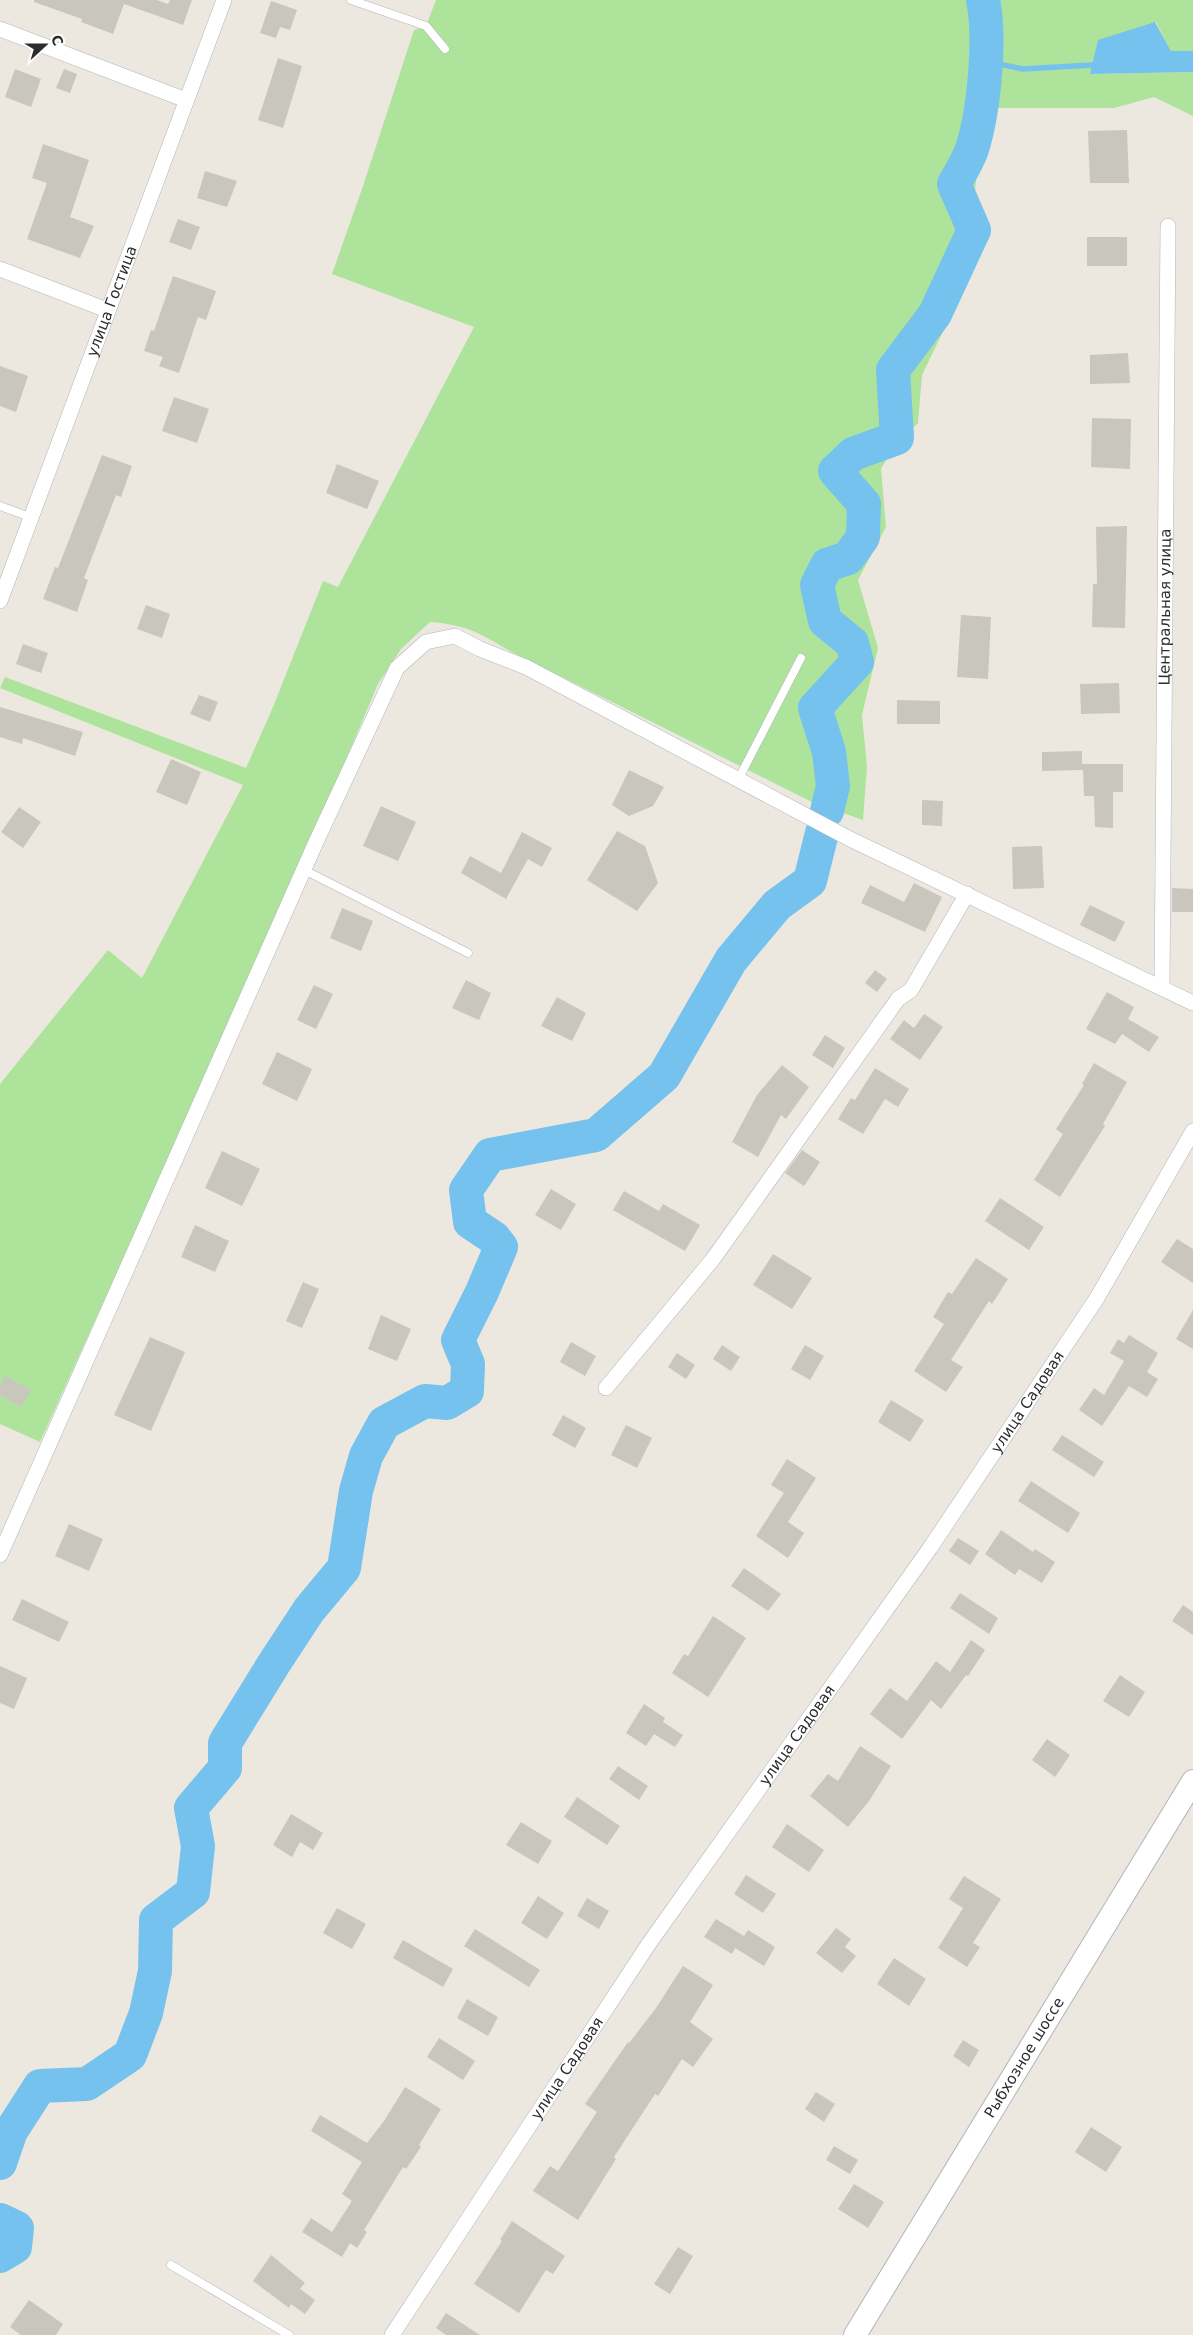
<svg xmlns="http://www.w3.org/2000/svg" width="1193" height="2335" viewBox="0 0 1193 2335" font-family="'DejaVu Sans',sans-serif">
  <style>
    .green { fill: #aee39c }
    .water { fill: #74c2ed }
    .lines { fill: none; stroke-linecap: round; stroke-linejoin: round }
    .stream { stroke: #74c2ed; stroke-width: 5.5 }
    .river { stroke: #74c2ed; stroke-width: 34 }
    .building { fill: #c9c6bd }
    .lane-casing { stroke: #b2b4bf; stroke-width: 9 }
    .street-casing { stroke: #b2b4bf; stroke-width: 16 }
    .secondary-casing { stroke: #b2b4bf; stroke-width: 24 }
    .lane { stroke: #fff; stroke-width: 8 }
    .street { stroke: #fff; stroke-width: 15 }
    .secondary { stroke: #fff; stroke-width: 22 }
    .labels { text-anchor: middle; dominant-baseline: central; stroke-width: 4; stroke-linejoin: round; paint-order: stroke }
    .street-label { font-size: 15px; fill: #2c2c2c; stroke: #fff }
  </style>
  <rect width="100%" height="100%" fill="#ede8df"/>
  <!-- green -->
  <path class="green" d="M436,0H1193V51H1171L1156,22L1090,74L1193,72V116L1154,97L1114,108H997L976,179L971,256L966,284L922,375L918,423L893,448L881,469L886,527L858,580L878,648L862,715L867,766L863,820L812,802L508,650C478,632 466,625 430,622L401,649L378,684L295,879L40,1442L0,1424V1084L108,950L142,978L243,785L0,688L5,677L246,768L273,707L323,581L338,587L474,327L332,274L363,186L414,30L426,26Z"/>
  <!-- water -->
  <path class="water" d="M1155,22L1171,51H1193V72L1090,74L1098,40Z"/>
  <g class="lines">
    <!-- stream -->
    <path class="stream" d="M985,61L1023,69L1092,65"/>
    <!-- river -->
    <path class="river" d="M827,811L833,786L829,752L815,708L857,662L852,643L825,621L817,585L827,565L848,558L863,537L864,504L835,471L853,454L897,438L893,370L935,314L974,230L954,184C960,173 968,161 972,149C984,111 991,39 983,0
      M0,2163L11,2131L40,2086L87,2084L130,2055L146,2013L155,1971L156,1920L193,1892L198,1846L191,1808L225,1768V1743L273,1665L309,1610L344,1568L356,1491L366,1456L384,1423L425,1401L447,1403L467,1391L468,1364L458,1340L482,1292L501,1247L494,1238L470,1222L466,1190L490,1155L596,1135L664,1076L731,960L777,905L810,881L822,833
      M0,2220L17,2228L15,2247L0,2256"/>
  </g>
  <!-- building -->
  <path class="building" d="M34,0H157L168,4L170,0H192L183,25L124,4L113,34L81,22L82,19L34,2Z
    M271,1L297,10L290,30L280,27L276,38L260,33Z
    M278,58L302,66L283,128L258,120Z
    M15,69L41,79L31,107L5,97Z
    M64,69L77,74L70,93L56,88Z
    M1127,130L1129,183H1090L1088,131Z
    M43,144L89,160L70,217L94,226L80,258L27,239L47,183L32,178Z
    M205,171L237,181L227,207L197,198Z
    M178,219L200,227L191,250L169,242Z
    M1087,237H1127V266H1087Z
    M173,276L216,291L206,320L198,317L179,373L159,366L163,357L144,351L151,330L154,331Z
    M1128,353L1130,383L1090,384V355Z
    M0,366L28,376L16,412L0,406Z
    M174,397L209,409L197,443L162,431Z
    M1092,418L1131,419L1130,469L1091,467Z
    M102,455L132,466L121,497L116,495L84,578L88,580L77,612L43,599L55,567L58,568Z
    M337,464L379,481L367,509L326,493Z
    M1127,526L1125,628L1092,627L1093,584H1097L1096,527Z
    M146,605L170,614L162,638L137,629Z
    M961,615L991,617L988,679L957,677Z
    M23,644L48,653L41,673L16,664Z
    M1119,683L1120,713L1081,714L1080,684Z
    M199,695L218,702L210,722L190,714Z
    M897,700L940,701V724H897Z
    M0,707L83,732L75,756L23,738L22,744L0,737Z
    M1082,751V764H1123V792H1113V828L1095,827L1094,796H1084L1083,770L1042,771V752Z
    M171,759L201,772L187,805L156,792Z
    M629,770L664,787L653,806L629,816L612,805Z
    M922,800L943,801L942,826L922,825Z
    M381,806L416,822L398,861L363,846Z
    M19,807L41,822L23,848L1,832Z
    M617,831L645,846L658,883L637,911L587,880Z
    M522,832L552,848L542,867L528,859L506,899L461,873L470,856L501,873Z
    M1042,846L1044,888L1013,889L1012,847Z
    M914,883L942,897L925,932L861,903L870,885L904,902Z
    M1172,888L1193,889V912H1172Z
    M1090,905L1125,922L1115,942L1080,925Z
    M342,908L373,921L361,951L330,938Z
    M875,970L887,979L877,992L865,983Z
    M466,980L491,993L479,1020L452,1008Z
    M314,985L333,994L316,1029L297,1020Z
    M1107,992L1134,1007L1128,1019L1159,1037L1149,1052L1122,1034L1115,1044L1086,1029Z
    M557,997L586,1013L572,1041L541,1026Z
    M924,1014L943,1027L920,1060L890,1039L904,1020L914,1028Z
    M825,1035L845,1048L833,1068L812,1055Z
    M277,1052L312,1069L297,1101L262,1084Z
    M1094,1063L1127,1082L1103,1124L1105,1126L1060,1197L1034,1180L1063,1134L1056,1129L1084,1085L1082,1084Z
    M782,1065L809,1087L786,1119L781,1115L758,1157L732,1142L757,1095Z
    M875,1068L909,1089L898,1107L885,1099L863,1134L838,1119L851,1098L855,1100Z
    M802,1150L820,1162L804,1186L785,1173Z
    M222,1151L260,1169L242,1206L205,1188Z
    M551,1189L576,1204L561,1230L535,1215Z
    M624,1191L659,1211L663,1204L700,1225L685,1251L613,1210Z
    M1000,1198L1044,1227L1029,1250L985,1221Z
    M195,1225L229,1241L215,1272L181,1257Z
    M1177,1239L1193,1249V1283L1161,1262Z
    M773,1254L812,1278L792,1309L753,1285Z
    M976,1258L1008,1279L992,1304L989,1301L951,1360L963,1367L946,1392L914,1371L944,1324L933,1317L948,1292L952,1294Z
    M303,1282L319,1289L302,1328L286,1321Z
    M1193,1310V1349L1176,1339Z
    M381,1315L411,1329L397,1361L368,1349Z
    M1129,1335L1158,1353L1147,1372L1158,1379L1147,1397L1129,1386L1102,1426L1079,1410L1094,1388L1104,1395L1124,1361L1110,1353L1118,1339L1124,1343Z
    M150,1337L185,1352L151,1431L114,1415Z
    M571,1342L596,1356L585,1376L560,1362Z
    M722,1345L740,1357L731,1371L713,1359Z
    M805,1345L824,1356L810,1380L791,1369Z
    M677,1353L695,1365L686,1379L668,1367Z
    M5,1376L31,1390L21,1407L0,1395V1386Z
    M891,1400L924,1420L910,1442L878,1422Z
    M563,1415L586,1428L575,1448L552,1435Z
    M626,1425L652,1438L637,1468L611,1455Z
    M1062,1435L1104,1462L1094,1477L1052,1450Z
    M787,1459L816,1478L788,1522L804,1533L788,1558L756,1536L784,1493L771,1485Z
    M1031,1481L1080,1513L1068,1533L1018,1501Z
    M69,1524L103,1539L89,1571L55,1556Z
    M1001,1530L1033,1552L1035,1549L1055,1562L1042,1583L1019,1569L1015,1575L985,1554Z
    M958,1538L979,1551L970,1565L949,1551Z
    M744,1568L781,1594L768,1611L731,1586Z
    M960,1593L998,1618L989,1634L950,1608Z
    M22,1599L69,1622L59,1642L12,1620Z
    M1183,1605L1193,1612V1635L1172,1621Z
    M713,1616L746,1638L708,1697L672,1673L684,1654L688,1656Z
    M971,1640L985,1650L968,1676L966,1675L941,1709L931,1700L902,1739L870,1714L890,1688L907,1701L936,1661L950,1672Z
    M0,1666L27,1678L14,1709L0,1703Z
    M1120,1675L1145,1692L1129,1717L1103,1701Z
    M644,1704L665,1718L663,1722L683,1735L675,1747L654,1734L646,1746L626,1733Z
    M1047,1739L1070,1755L1055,1777L1032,1760Z
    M860,1746L891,1766L869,1801L848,1827L810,1796L828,1774L838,1781Z
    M618,1766L648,1786L639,1800L609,1779Z
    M577,1797L620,1826L607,1845L564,1817Z
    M291,1814L323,1833L313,1850L300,1842L292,1857L273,1845Z
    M521,1822L552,1841L538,1864L506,1845Z
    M787,1824L824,1850L809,1872L772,1847Z
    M746,1875L776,1894L763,1913L734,1894Z
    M964,1876L1001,1899L973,1943L980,1947L967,1967L938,1948L963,1908L949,1899Z
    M538,1896L564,1913L547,1939L521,1923Z
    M587,1898L609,1911L599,1929L577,1916Z
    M337,1908L366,1924L352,1949L323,1933Z
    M716,1919L744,1936L748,1930L775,1947L764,1966L735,1948L732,1954L704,1937Z
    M836,1928L851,1939L845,1947L856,1956L842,1973L816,1953Z
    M475,1929L540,1970L529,1987L464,1946Z
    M403,1940L453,1969L443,1987L393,1958Z
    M894,1958L926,1979L909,2006L877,1984Z
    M683,1966L713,1985L690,2022L713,2039L693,2067L682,2059L658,2096L655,2094L614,2157L616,2159L578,2220L533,2191L550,2166L558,2171L597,2112L585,2104L628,2042L629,2043L656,2008Z
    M467,1999L498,2017L488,2036L457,2018Z
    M439,2038L475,2061L463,2080L427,2057Z
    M963,2040L979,2050L969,2067L953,2056Z
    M405,2087L441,2109L419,2145L421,2147L406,2169L403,2167L364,2230L367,2232L357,2248L350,2243L342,2257L302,2232L311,2218L332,2232L352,2201L342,2194L362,2162L311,2131L320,2115L367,2143L384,2121Z
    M816,2092L835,2104L824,2122L805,2109Z
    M1091,2127L1122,2147L1106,2172L1075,2152Z
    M834,2146L858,2160L850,2174L826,2160Z
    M854,2184L884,2202L868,2228L838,2209Z
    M512,2221L565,2256L553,2274L546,2270L519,2313L474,2284L502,2241L500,2240Z
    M678,2247L693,2256L670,2294L654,2284Z
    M271,2255L305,2283L300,2289L315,2300L305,2314L291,2304L289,2308L253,2281Z
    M29,2300L63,2324L56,2335H21L10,2327Z
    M446,2313L480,2335H446L436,2328Z"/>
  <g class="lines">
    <defs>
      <path id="lane" d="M351,0L426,26L445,49
        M0,506L30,517
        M738,780L801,658
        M304,870L468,953
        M171,2265L289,2335"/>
      <g id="street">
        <path d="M0,29L186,100"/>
        <path d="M0,269L107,310"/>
        <path id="s1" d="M0,601L224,0"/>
        <path id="s2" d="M1162,988L1168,226"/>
        <path d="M606,1388L713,1259L898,999L911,990L967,894"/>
        <path d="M0,1555L316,842L397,668L426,642L455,636L480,649L526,667L850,839L1193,1003"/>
        <path id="s3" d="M392,2335L648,1945L930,1548L1097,1298L1193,1131"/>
      </g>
      <g id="secondary">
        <path id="s4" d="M855,2335L1193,1781"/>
      </g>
    </defs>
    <!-- lane casing -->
    <use href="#lane" class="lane-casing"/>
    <!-- street casing -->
    <use href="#street" class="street-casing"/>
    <!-- secondary casing -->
    <use href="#secondary" class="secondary-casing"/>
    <!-- lane -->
    <use href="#lane" class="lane"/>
    <!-- street -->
    <use href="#street" class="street"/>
    <!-- secondary -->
    <use href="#secondary" class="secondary"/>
  </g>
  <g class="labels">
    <!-- street labels -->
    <g class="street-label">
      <text stroke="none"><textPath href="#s1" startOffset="320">улица Гостица</textPath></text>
      <text stroke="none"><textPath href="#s2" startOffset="381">Центральная улица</textPath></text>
      <text stroke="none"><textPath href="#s3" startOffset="1129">улица Садовая</textPath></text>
      <text stroke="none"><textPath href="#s3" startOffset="724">улица Садовая</textPath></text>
      <text stroke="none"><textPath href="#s4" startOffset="325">Рыбхозное шоссе</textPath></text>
      <text stroke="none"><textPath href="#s3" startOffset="319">улица Садовая</textPath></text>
    </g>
  </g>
  <!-- north arrow -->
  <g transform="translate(45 45) rotate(69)" stroke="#ffffff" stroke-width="4" paint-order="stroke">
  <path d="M0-4L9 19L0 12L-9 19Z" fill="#2c2c2c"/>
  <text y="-8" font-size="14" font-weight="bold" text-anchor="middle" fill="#2c2c2c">С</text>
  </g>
</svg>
